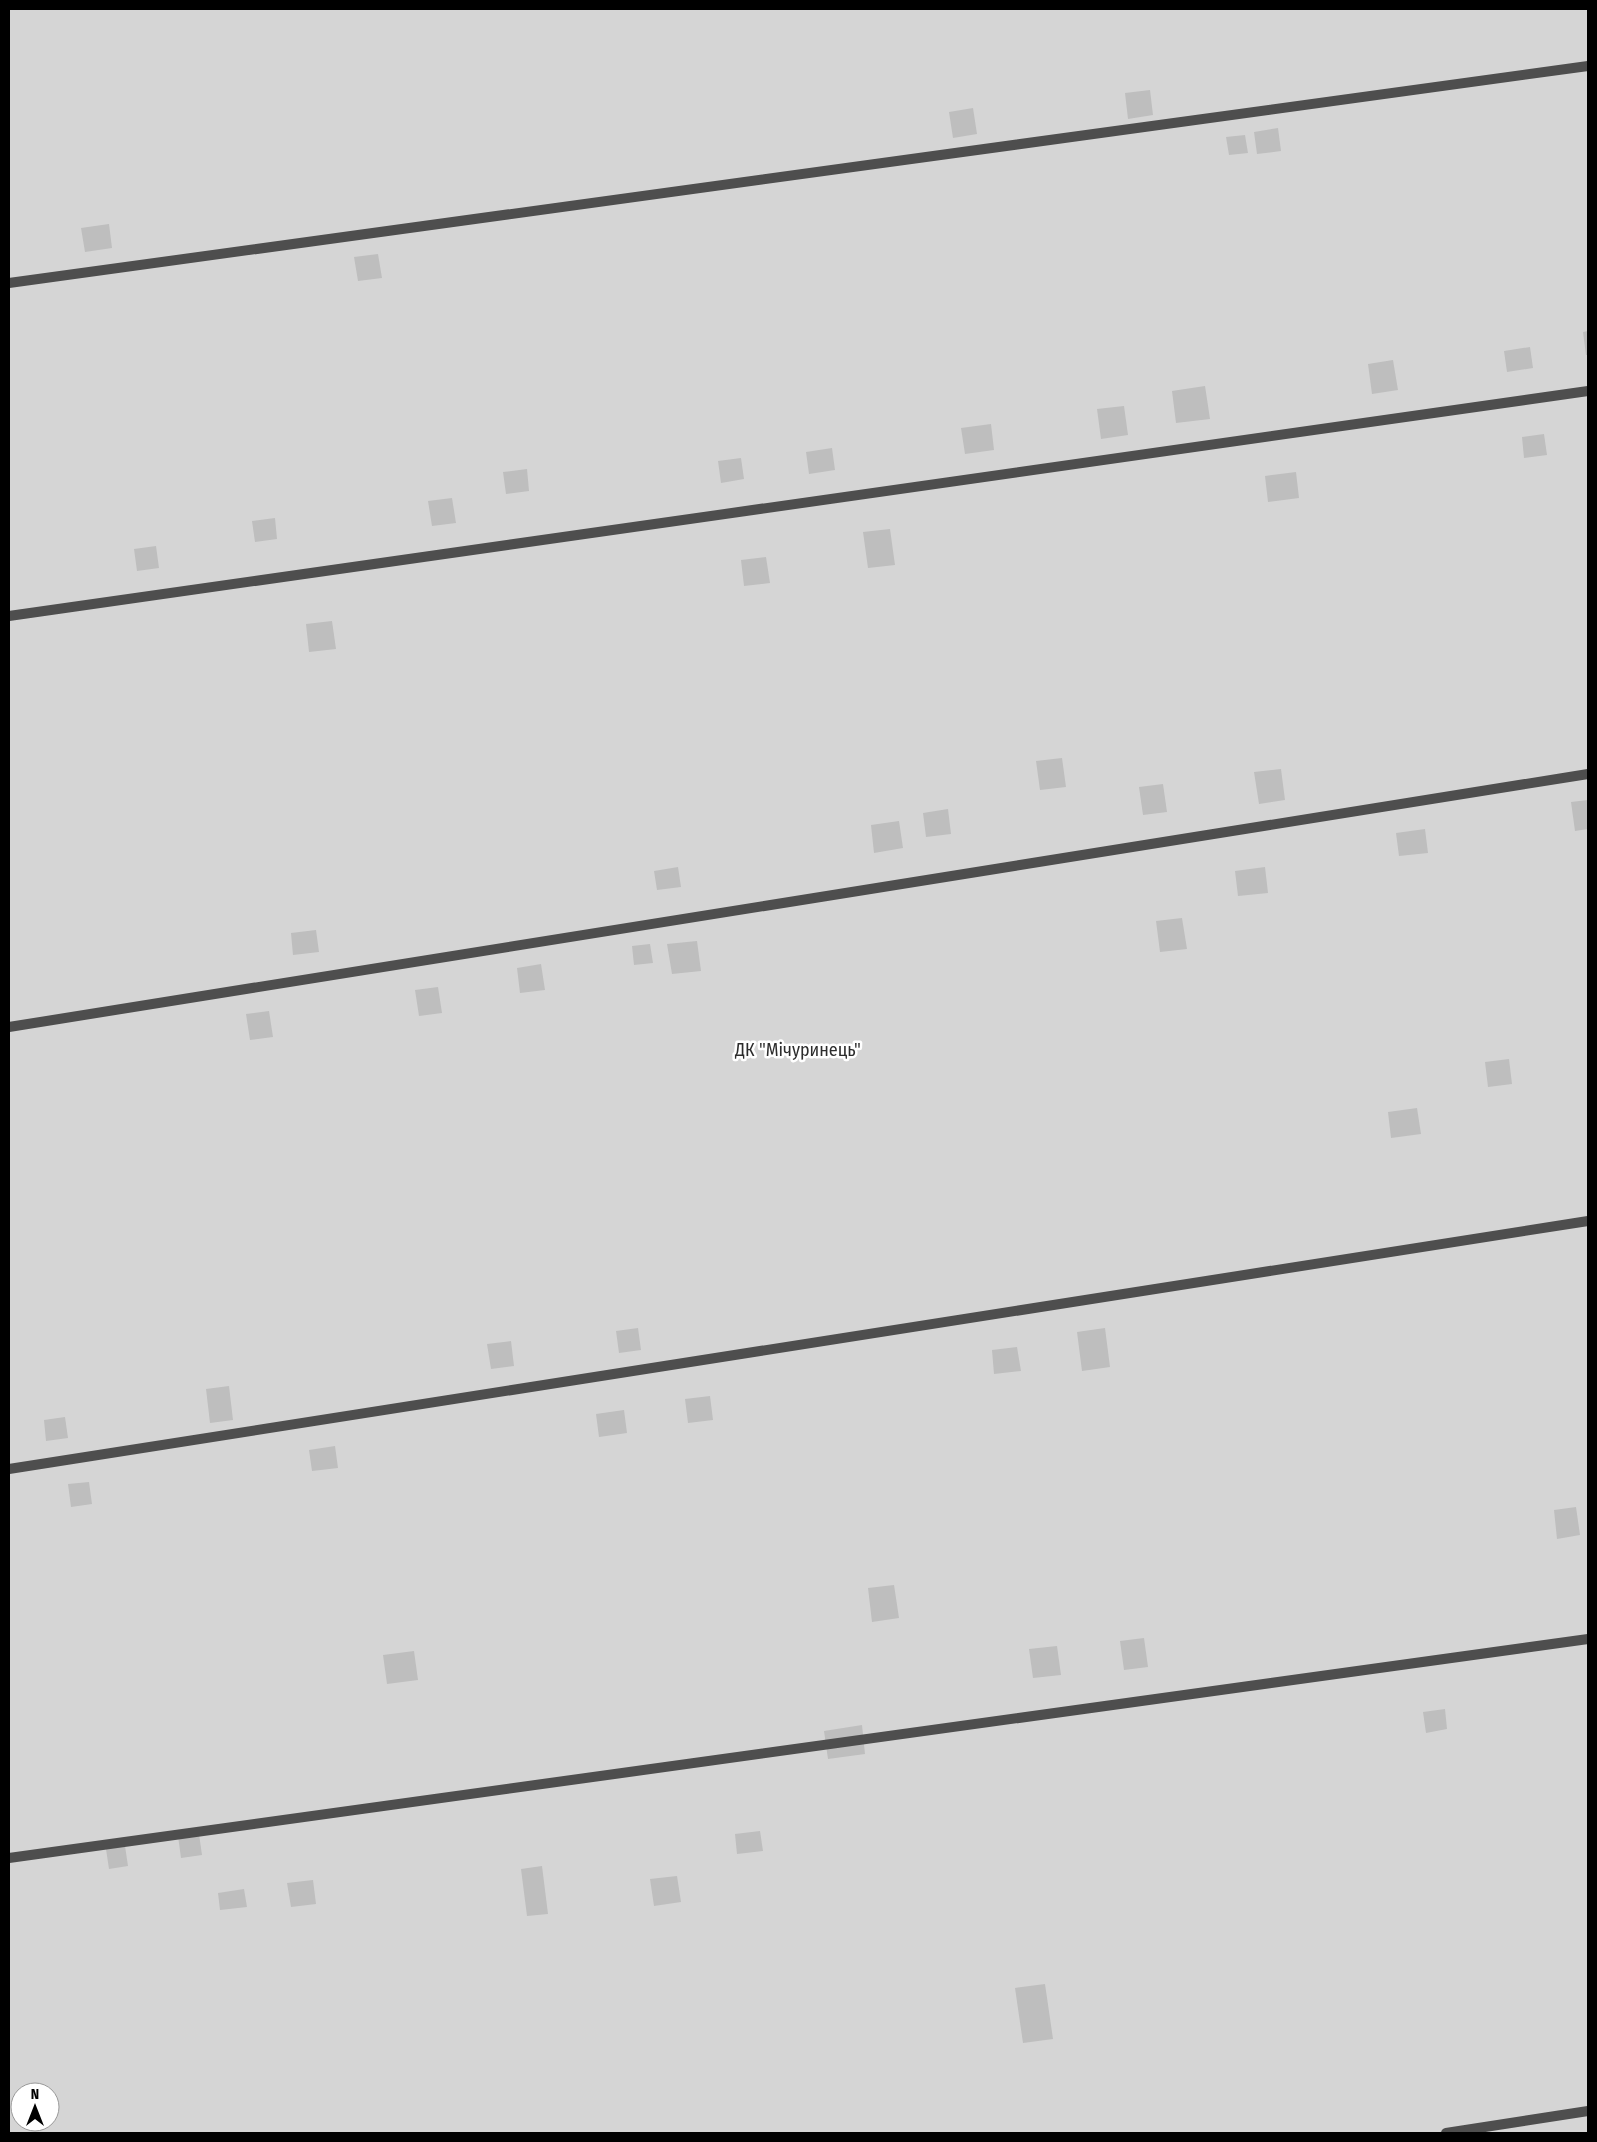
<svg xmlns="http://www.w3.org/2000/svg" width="1597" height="2142" viewBox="0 0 1597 2142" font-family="'Fira Sans Condensed',sans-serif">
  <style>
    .green { fill: #d5d5d5; fill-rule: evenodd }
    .building { fill: #bebebe }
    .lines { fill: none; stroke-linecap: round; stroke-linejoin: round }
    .service { stroke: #4e4e4e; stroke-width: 10 }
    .labels { text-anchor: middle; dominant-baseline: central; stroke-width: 5; stroke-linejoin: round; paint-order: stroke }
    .park-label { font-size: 18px; fill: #2c2c2c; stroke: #fff }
  </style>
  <rect width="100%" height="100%" fill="#fff"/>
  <!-- green -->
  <path class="green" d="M9,9H1588V2133H9ZM20,2092H50V2122H20Z"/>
  <!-- building -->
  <path class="building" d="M1150,90L1153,115L1128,119L1125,93Z
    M973,108L977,134L953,138L949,112Z
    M1278,128L1281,151L1257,154L1254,132Z
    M1245,135L1248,153L1229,155L1226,137Z
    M109,224L112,248L85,252L81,228Z
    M378,254L382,278L358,281L354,257Z
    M1588,331V355H1586L1583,332Z
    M1530,347L1533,368L1507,372L1504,351Z
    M1393,360L1398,390L1372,394L1368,364Z
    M1205,386L1210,419L1176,423L1172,391Z
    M1124,406L1128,435L1101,439L1097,409Z
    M991,424L994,450L965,454L961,428Z
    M1544,434L1547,455L1524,458L1522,437Z
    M832,448L835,470L809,474L806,452Z
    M741,458L744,479L721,483L718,461Z
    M527,469L529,491L506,494L503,472Z
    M1296,472L1299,498L1268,502L1265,476Z
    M452,498L456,523L432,526L428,501Z
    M275,518L277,539L255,542L252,521Z
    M890,529L895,565L868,568L863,532Z
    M156,546L159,568L137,571L134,549Z
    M766,557L770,583L744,586L741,560Z
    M332,621L336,649L309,652L306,624Z
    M1062,758L1066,787L1040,790L1036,761Z
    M1281,769L1285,800L1259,804L1254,772Z
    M1163,784L1167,812L1143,815L1139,787Z
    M1588,800V829L1575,831L1571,802Z
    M948,809L951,834L926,837L923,813Z
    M899,821L903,848L874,853L871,825Z
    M1425,829L1428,853L1399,856L1396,833Z
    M678,867L681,887L657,890L654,871Z
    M1265,867L1268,893L1238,896L1235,871Z
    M1182,918L1187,949L1160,952L1156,921Z
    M316,930L319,952L293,955L291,933Z
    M697,941L701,971L672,974L667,944Z
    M650,944L653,963L634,965L632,946Z
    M541,964L545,990L520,993L517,968Z
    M438,987L442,1013L419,1016L415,990Z
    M269,1011L273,1037L250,1040L246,1014Z
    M1509,1059L1512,1084L1488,1087L1485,1062Z
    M1417,1108L1421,1134L1391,1138L1388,1112Z
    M638,1328L641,1350L619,1353L616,1331Z
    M1105,1328L1110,1367L1082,1371L1077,1332Z
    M511,1341L514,1366L491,1369L487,1344Z
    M1017,1347L1021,1371L994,1374L992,1350Z
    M229,1386L233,1420L210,1423L206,1389Z
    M710,1396L713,1420L688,1423L685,1399Z
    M624,1410L627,1433L599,1437L596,1414Z
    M65,1417L68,1438L46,1441L44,1420Z
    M335,1446L338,1468L312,1471L309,1450Z
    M89,1482L92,1504L71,1507L68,1484Z
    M1576,1507L1580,1535L1557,1539L1554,1510Z
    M894,1585L899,1618L872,1622L868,1588Z
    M1144,1638L1148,1667L1124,1670L1120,1641Z
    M1057,1646L1061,1675L1033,1678L1029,1649Z
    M414,1651L418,1680L387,1684L383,1655Z
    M1445,1709L1447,1729L1426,1733L1423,1712Z
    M862,1725L865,1754L828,1759L824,1731Z
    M760,1831L763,1851L737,1854L735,1834Z
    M199,1834L202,1855L181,1858L178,1836Z
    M125,1846L128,1866L109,1869L106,1849Z
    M542,1866L548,1914L527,1916L521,1869Z
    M677,1876L681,1902L654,1906L650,1879Z
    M313,1880L316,1904L291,1907L287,1883Z
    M244,1889L247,1907L220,1910L218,1893Z
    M1045,1984L1053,2039L1023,2043L1015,1988Z"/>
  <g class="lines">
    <!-- service -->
    <path class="service" d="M9,283L1588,66
      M9,616L1588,391
      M9,1027L1588,774
      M9,1469L1588,1221
      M9,1858L1588,1639
      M1446,2133L1588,2111"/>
  </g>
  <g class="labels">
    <!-- park labels -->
    <g class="park-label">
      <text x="798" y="1050">ДК "Мічуринець"</text>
    </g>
  </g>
  <!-- border -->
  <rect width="1597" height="2142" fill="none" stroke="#000000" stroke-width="20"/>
  <!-- north arrow -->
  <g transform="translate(35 2107)"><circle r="24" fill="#ffffff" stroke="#999999"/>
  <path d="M0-4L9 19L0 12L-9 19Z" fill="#000000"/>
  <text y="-8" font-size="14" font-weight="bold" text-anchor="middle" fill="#000000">N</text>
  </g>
</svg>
